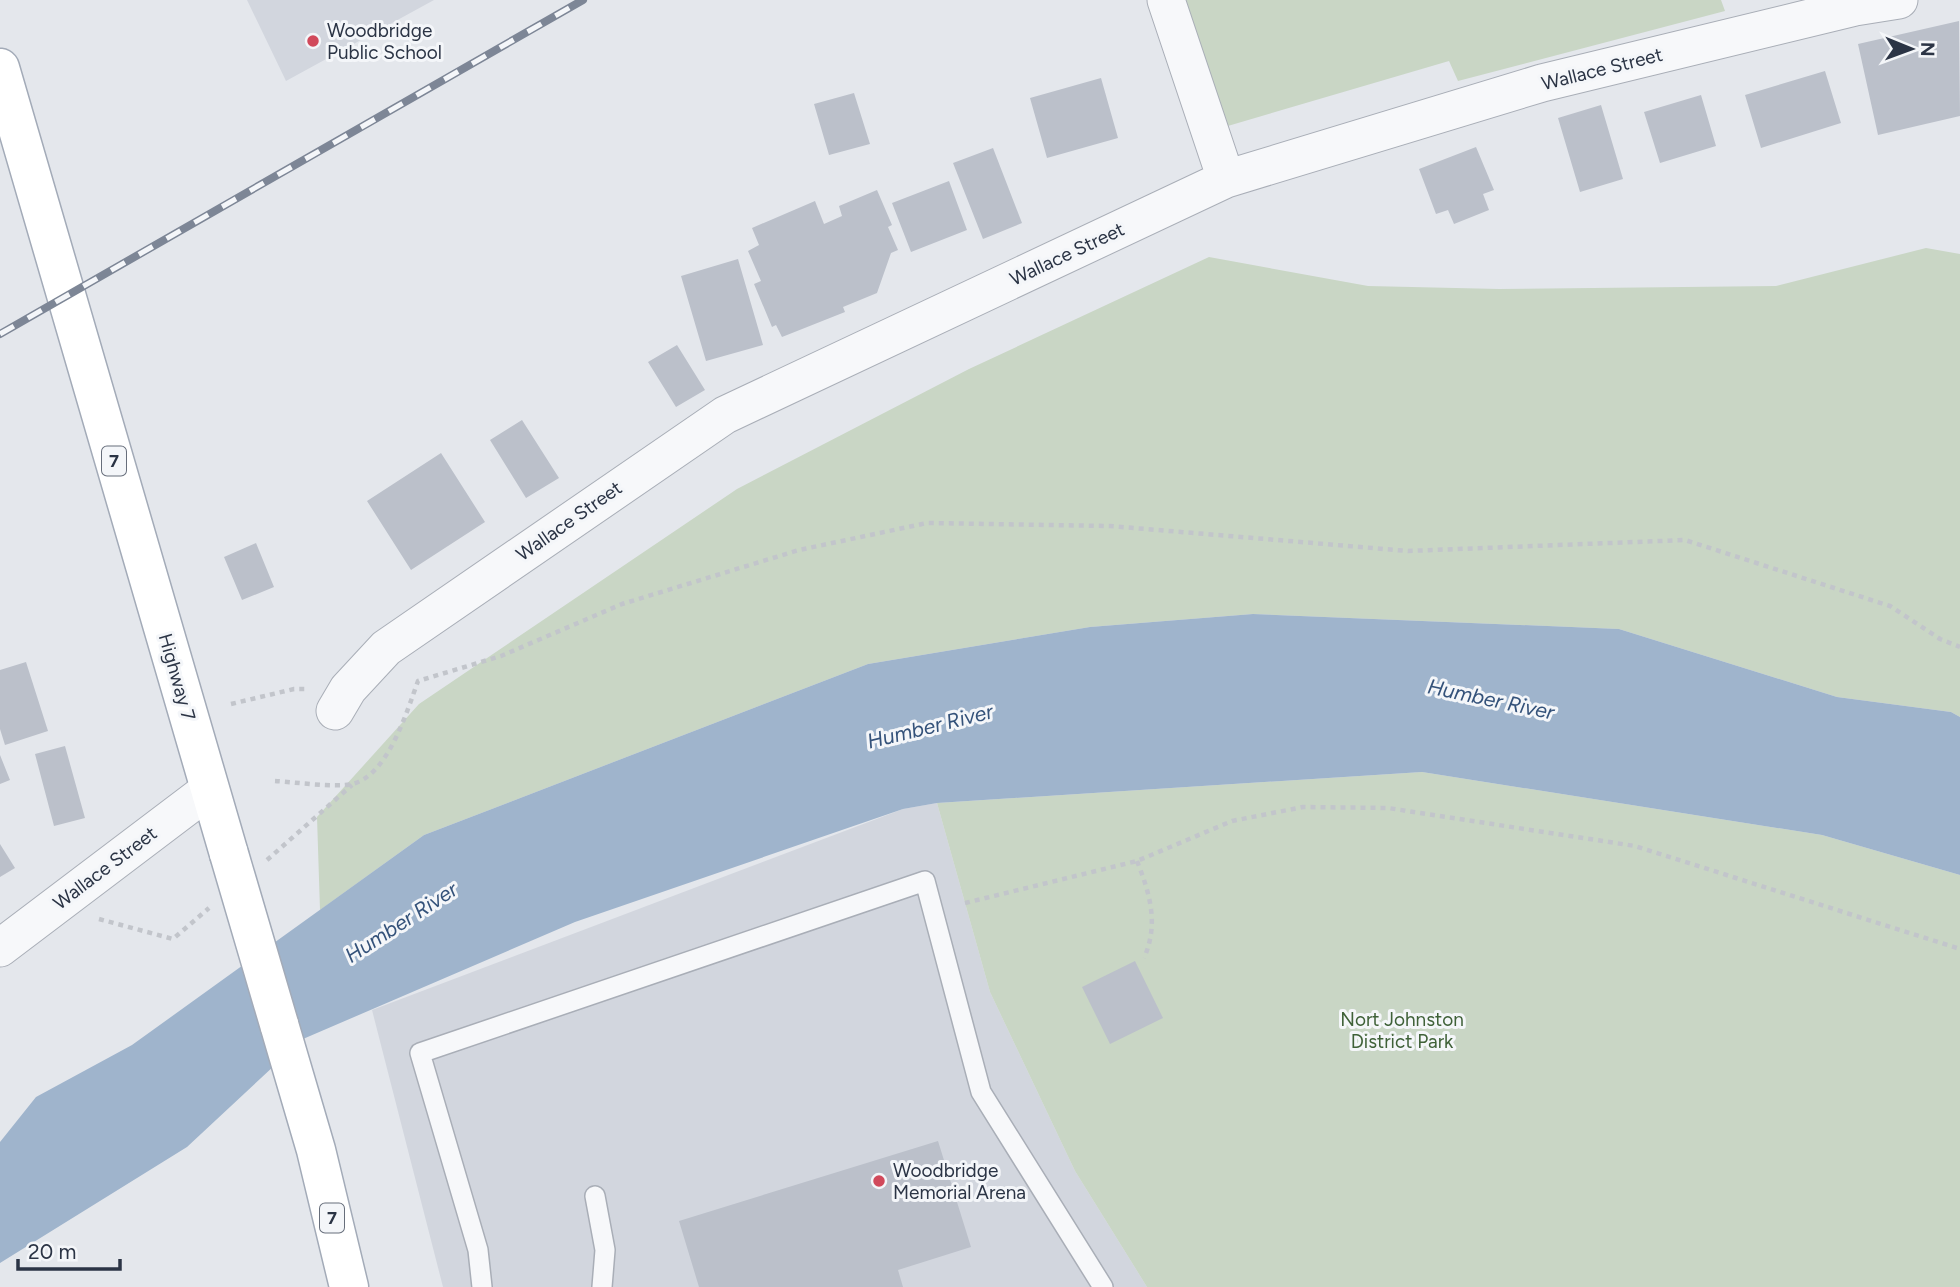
<svg xmlns="http://www.w3.org/2000/svg" width="1960" height="1287" viewBox="0 0 1960 1287" font-family="Figtree,sans-serif">
  <style>
    .built { fill: #d2d6de }
    .green { fill: #c9d6c5 }
    .water { fill: #9fb4cc }
    .building { fill: #bbc0ca }
    .lines { fill: none; stroke-linecap: round; stroke-linejoin: round }
    .lane-casing { stroke: #a9aeb7; stroke-width: 22 }
    .street-casing { stroke: #a9aeb7; stroke-width: 39 }
    .primary-casing { stroke: #a3abb8; stroke-width: 41 }
    .path { stroke: #c2c5cb; stroke-width: 4.5; stroke-dasharray: 5 5; stroke-linecap: butt }
    .lane { stroke: #f7f8fa; stroke-width: 19 }
    .street { stroke: #f7f8fa; stroke-width: 37 }
    .primary { stroke: #fff; stroke-width: 38 }
    .rail-casing { stroke: #7d8696; stroke-width: 8 }
    .rail { stroke: #f4f6f9; stroke-width: 5; stroke-dasharray: 16; stroke-linecap: butt }
    .primary-bridge-casing { stroke: #a3abb8; stroke-width: 41; stroke-linecap: butt }
    .primary-bridge { stroke: #fff; stroke-width: 38 }
    .poi-dot { fill: #d1495b; stroke: #f4f6f9; stroke-width: 2.5 }
    .labels { text-anchor: middle; dominant-baseline: central; stroke-width: 6; stroke-linejoin: round; paint-order: stroke }
    .shield { fill: #f4f6f9; stroke: #676e7b; stroke-width: 2 }
    .shield-label { font-size: 18px; font-weight: bold; fill: #2b3445 }
    .poi-label { font-size: 19px; fill: #2b3445; stroke: #f4f6f9; text-anchor: start }
    .street-label { font-size: 19px; fill: #2b3445; stroke: #f4f6f9 }
    .park-label { font-size: 19px; fill: #3f6138; stroke: #f4f6f9 }
    .water-label { font-size: 21px; font-style: italic; fill: #34527a; stroke: #f4f6f9 }
  </style>
  <rect width="100%" height="100%" fill="#e4e7ec"/>
  <!-- built -->
  <path class="built" d="M247,0H434L286,81Z
    M937,803L990,992L1075,1171L1147,1287H443L372,1010L903,809Z"/>
  <!-- green -->
  <path class="green" d="M1177,0H1721L1725,11L1458,81L1449,61L1221,128Z
    M1926,248L1960,254V717L1951,712L1837,697L1619,629L1253,614L1090,627L868,664L424,835L320,910L317,817L419,704L737,489L969,369L1209,257L1368,286L1499,289L1776,286Z
    M1422,772L1822,835L1960,875V1287H1147L1075,1171L990,992L937,803Z"/>
  <!-- water -->
  <path class="water" d="M1253,614L1619,629L1837,697L1951,712L1960,717V875L1822,835L1422,772L937,803L903,809L575,922L303,1039L187,1147L0,1263V1142L36,1097L132,1045L424,835L868,664L1090,627Z"/>
  <!-- building -->
  <path class="building" d="M1959,21L1960,116L1878,135L1858,44Z
    M1825,71L1841,123L1761,148L1745,95Z
    M1101,78L1118,138L1047,158L1030,98Z
    M854,93L870,144L829,155L814,104Z
    M1701,95L1716,146L1660,163L1644,112Z
    M1601,105L1623,179L1580,192L1558,118Z
    M1476,147L1494,190L1483,194L1489,210L1454,224L1448,210L1436,214L1419,169Z
    M993,148L1022,223L983,239L953,163Z
    M949,181L967,230L911,252L892,203Z
    M877,190L892,225L888,227L898,250L891,253L877,293L843,307L845,312L782,337L776,325L772,327L754,284L761,281L748,251L759,245L752,228L815,201L824,224L842,216L839,206Z
    M738,259L763,345L706,361L681,276Z
    M677,345L705,390L676,407L648,362Z
    M522,420L559,478L526,498L490,440Z
    M441,453L485,522L411,570L367,501Z
    M256,543L274,587L242,600L224,557Z
    M26,662L48,731L5,745L0,729V670Z
    M65,746L85,818L54,826L35,754Z
    M0,755L10,780L0,784Z
    M0,844L15,868L0,877Z
    M1135,961L1163,1018L1110,1044L1082,987Z
    M938,1141L971,1247L898,1270L903,1287H699L679,1221Z"/>
  <g class="lines">
    <defs>
      <path id="lane" d="M595,1196L605,1250L602,1287
        M482,1287L478,1250L420,1053L925,881L981,1092L1103,1287"/>
      <path id="street" d="M1166,0L1226,179
        M335,711L348,689L386,648L725,415L1226,179L1542,83L1855,7L1899,0
        M0,948L210,789"/>
      <path id="primary" d="M0,68L229,854
        M279,1024L316,1150L349,1287"/>
    </defs>
    <!-- lane casing -->
    <use href="#lane" class="lane-casing"/>
    <!-- street casing -->
    <use href="#street" class="street-casing"/>
    <!-- primary casing -->
    <use href="#primary" class="primary-casing"/>
    <!-- path -->
    <path class="path" d="M231,704L294,689H309
      M275,781C294,782 336,788 352,784C388,776 407,711 418,681L501,656L622,604L799,550L927,523L1110,526L1408,551L1685,540L1890,606L1940,639L1960,647
      M267,860L352,785
      M1137,861C1150,894 1159,924 1144,958
      M965,903L1137,861L1232,821L1303,807L1388,808L1635,846L1960,949
      M99,919L173,939L209,908"/>
    <!-- lane -->
    <use href="#lane" class="lane"/>
    <!-- street -->
    <use href="#street" class="street"/>
    <!-- primary -->
    <use href="#primary" class="primary"/>
    <defs>
      <path id="rail" d="M0,334L583,0"/>
    </defs>
    <!-- rail casing -->
    <use href="#rail" class="rail-casing"/>
    <!-- rail -->
    <use href="#rail" class="rail"/>
    <defs>
      <path id="primary-bridge" d="M229,854L279,1024"/>
    </defs>
    <!-- primary-bridge casing -->
    <use href="#primary-bridge" class="primary-bridge-casing"/>
    <!-- primary-bridge -->
    <use href="#primary-bridge" class="primary-bridge"/>
  </g>
  <!-- markers -->
  <g class="poi-dot">
    <circle cx="313" cy="41" r="7"/>
    <circle cx="879" cy="1181" r="7"/>
  </g>
  <g class="labels">
    <!-- shield labels -->
    <g class="shield">
      <rect x="102" y="446.5" width="24" height="29" rx="5"/>
      <rect x="320" y="1203.5" width="24" height="29" rx="5"/>
    </g>
    <g class="shield-label">
      <text x="114" y="461">7</text>
      <text x="332" y="1218">7</text>
    </g>
    <!-- poi labels -->
    <g class="poi-label">
      <text x="327" y="30">Woodbridge<tspan x="327" dy="22">Public School</tspan></text>
      <text x="893" y="1170">Woodbridge<tspan x="893" dy="22">Memorial Arena</tspan></text>
    </g>
    <!-- street labels -->
    <g class="street-label">
      <text transform="translate(1602 69) rotate(-14)">Wallace Street</text>
      <text transform="translate(1067 254) rotate(-25)">Wallace Street</text>
      <text transform="translate(569 521) rotate(-35)">Wallace Street</text>
      <text transform="translate(177 677) rotate(74)">Highway 7</text>
      <text transform="translate(105 868) rotate(-37)">Wallace Street</text>
    </g>
    <!-- park labels -->
    <g class="park-label">
      <text x="1402" y="1019">Nort Johnston<tspan x="1402" dy="22">District Park</tspan></text>
    </g>
    <!-- water labels -->
    <g class="water-label">
      <text transform="translate(1491 699) rotate(12)">Humber River</text>
      <text transform="translate(930 726) rotate(-14)">Humber River</text>
      <text transform="translate(401 922) rotate(-33)">Humber River</text>
    </g>
  </g>
  <!-- north arrow -->
  <g transform="translate(1911 49) rotate(91)" stroke="#f4f6f9" stroke-width="5" paint-order="stroke">
  <path d="M0-5L12 26L0 18L-12 26Z" fill="#2b3445"/>
  <text y="-10" font-size="19" font-weight="bold" text-anchor="middle" fill="#2b3445">N</text>
  </g>
  <!-- scale -->
  <path d="M18 1259v10h102v-10" fill="none" stroke="#2b3445" stroke-width="3.5"/>
  <text x="28" y="1259" font-size="21" fill="#2b3445" stroke="#f4f6f9" stroke-width="5" paint-order="stroke">20 m</text>
</svg>
